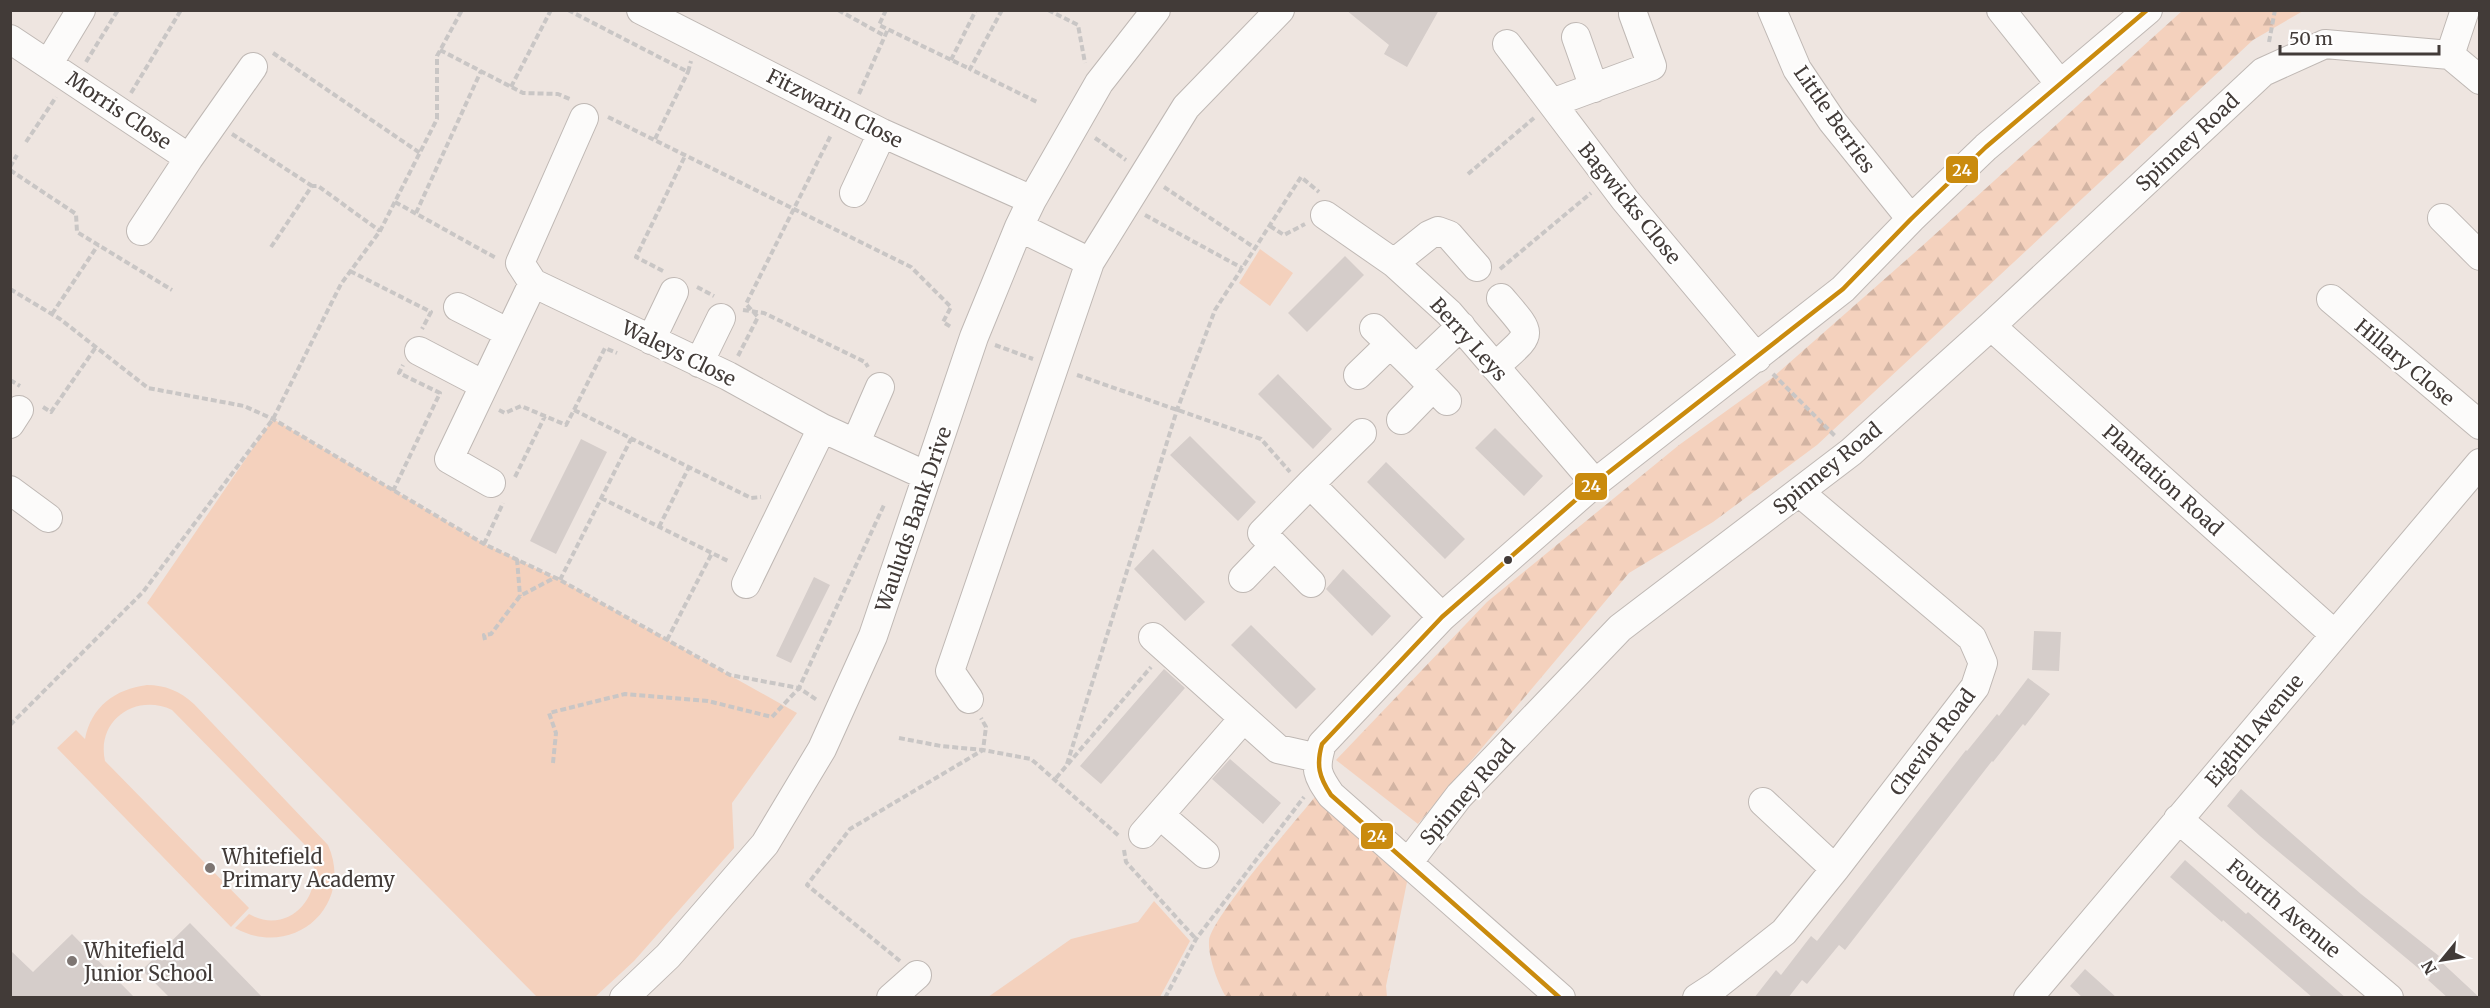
<svg xmlns="http://www.w3.org/2000/svg" width="2490" height="1008" viewBox="0 0 2490 1008" font-family="Merriweather,serif">
  <style>
    .forest { fill: url(#forest-firs) }
    .park { fill: #f4d1bd }
    .building { fill: #d5cdca }
    .lines { fill: none; stroke-linecap: round; stroke-linejoin: round }
    .minor-casing { stroke: #bfb8b4; stroke-width: 30 }
    .path { stroke: #c9c6c5; stroke-width: 4; stroke-dasharray: 6 3; stroke-linecap: butt }
    .minor { stroke: #fcfbfa; stroke-width: 28 }
    .bus-1-casing { stroke: #fff; stroke-width: 9 }
    .bus-1 { stroke: #ca8b0e; stroke-width: 4.5 }
    .bus-dot { fill: #423b38; stroke: #fff; stroke-width: 2 }
    .poi-dot { fill: #7e7673; stroke: #fff; stroke-width: 2 }
    .labels { text-anchor: middle; dominant-baseline: central; stroke-width: 4.5; stroke-linejoin: round; paint-order: stroke }
    .street-label { font-size: 20px; fill: #423b38; stroke: #fff }
    .poi-label { font-size: 20px; fill: #423b38; stroke: #fff; text-anchor: start }
    .line-badge { stroke: #fff; stroke-width: 2 }
    .badge-label { font-size: 16px; text-anchor: middle; font-weight: bold; fill: #fff }
  </style>
  <defs>
    <pattern id="forest-firs" width="22" height="20" patternUnits="userSpaceOnUse" patternTransform="scale(1.5)"><rect width="22" height="20" fill="#f4d1bd"/><path d="M5 1l3.5 6h-7zM16 11l3.5 6h-7z" fill="#d2b4a3"/></pattern>
  </defs>
  <rect width="100%" height="100%" fill="#eee5e0"/>
  <!-- forest -->
  <path class="forest" d="M2182,11H2303L2253,40L1817,445L1713,522L1629,573L1418,824L1336,760L1487,602L1679,445L1772,378L1921,247Z
    M1315,797L1409,872L1386,986L1387,997H1226C1218,984 1208,957 1209,941C1209,921 1297,819 1315,797Z"/>
  <!-- park -->
  <path class="park" d="M1260,249L1293,273L1270,306L1239,283Z
    M273,419L484,544L560,580L797,713L732,803L734,848L634,961L595,997H537L147,603Z
    M147,685C165,685 180,691 194,704L328,845C355,906 293,960 235,928L249,914C292,939 332,887 306,846L172,710C136,693 96,720 105,761L249,908L231,927L57,748L76,730L85,739C91,707 115,689 147,685Z
    M1154,901L1190,941L1160,997H988L1071,939L1138,922Z"/>
  <!-- building -->
  <path class="building" d="M1346,10H1439L1407,67L1384,54L1389,45Z
    M1345,256L1364,275L1307,332L1288,313Z
    M1278,374L1332,429L1313,449L1258,394Z
    M1495,428L1543,476L1524,496L1475,448Z
    M1190,436L1256,502L1238,521L1170,455Z
    M581,439L607,452L556,554L530,541Z
    M1386,462L1465,539L1445,559L1367,482Z
    M1153,549L1205,602L1185,621L1134,569Z
    M1343,569L1391,616L1372,636L1326,589Z
    M814,577L830,585L791,663L776,656Z
    M1251,625L1316,689L1296,709L1231,645Z
    M2034,631L2061,632L2059,671L2032,670Z
    M1164,669L1185,688L1101,784L1080,766Z
    M2028,678L2050,694L2025,726L2023,724L1993,762L1992,761L1845,950L1839,945L1807,984L1802,980L1788,998H1754L1776,970L1781,975L1811,936L1817,941L1966,750L1967,751L1997,714L1999,716Z
    M1230,759L1281,803L1263,824L1212,779Z
    M2241,789L2361,894L2439,956L2437,958L2480,998H2448L2428,980L2430,978L2260,836L2227,806Z
    M2185,860L2246,914L2248,912L2346,998H2313L2223,920L2222,922L2170,877Z
    M190,923L263,998H170L142,970Z
    M72,934L135,998H10V950L33,972Z
    M2085,969L2117,998H2083L2070,986Z"/>
  <g class="lines">
    <defs>
      <path id="minor" d="M641,10L882,133L1032,200
        M1772,10L1797,69L1832,121L1911,219
        M2001,10L2060,84
        M1576,37L1594,88
        M10,39L189,158
        M1507,44L1625,200L1757,358
        M2450,55L2465,10
        M49,63L81,10
        M1552,103L1652,66L1633,14
        M584,118L520,263L533,283L728,376L822,428L927,476
        M854,193L882,133
        M1325,215L1394,263L1449,313L1595,483
        M2442,218L2480,256
        M1019,227L1090,262
        M141,231L189,158L253,67
        M1394,263L1429,235L1438,231L1449,235L1477,267
        M2331,299L2480,425
        M458,307L509,333
        M1991,326L2334,634
        M1374,328L1416,369
        M651,340L674,292
        M419,351L484,385
        M699,363L721,318
        M1495,367C1533,331 1535,338 1501,298
        M1358,375L1390,344
        M1447,401L1416,369L1461,326
        M1401,420L1433,387
        M10,424L19,410
        M856,442L880,387
        M491,483L449,459L533,283
        M1310,484L1362,433
        M10,490L48,518
        M1243,578L1274,546
        M1311,583L1262,533L1310,484L1442,617
        M746,584L822,428
        M1153,637L1278,749L1318,758
        M969,699L950,671L1090,262L1186,107L1280,10
        M1763,802L1835,869
        M1160,815L1205,854
        M2178,819L2389,998
        M1143,834L1243,719
        M1408,863L1459,796L1620,628L1851,452L1991,326L2263,72L2325,44L2450,55L2480,80
        M624,998L668,956L765,844L822,749L873,636L974,337L1019,227L1032,200L1099,83L1156,10
        M891,998L917,975
        M1561,998L1331,795C1317,775 1314,769 1322,744L1442,617L1595,483L1843,289L1911,219L1986,147L2148,10
        M1697,998L1717,985L1784,932L1835,869L1975,687L1983,663L1972,638L1799,492
        M2028,998L2480,463"/>
    </defs>
    <!-- minor casing -->
    <use href="#minor" class="minor-casing"/>
    <!-- path -->
    <path class="path" d="M568,10L688,72L691,61
      M838,10L885,36
      M886,10L879,25L970,69
      M1002,10L970,69L1037,102
      M1048,10L1078,25L1085,63
      M2269,42L2275,10
      M440,50L523,93L558,94L572,100
      M273,53L420,153
      M951,60L976,10
      M86,62L118,10
      M511,87L551,10
      M131,93L181,10
      M859,94L888,29
      M608,117L911,267L951,307L943,322L951,327
      M232,134L312,186
      M1095,138L1126,160
      M655,139L688,72
      M26,142L56,97
      M10,167L17,155
      M10,170L76,214L77,232L172,290
      M1468,174L1534,118
      M1164,187L1255,248
      M395,202L496,258
      M416,213L481,71
      M1145,215L1242,268
      M1270,226L1284,235L1305,224
      M271,247L312,186H318L380,231
      M1500,269L1591,193
      M350,271L431,312L422,329
      M663,271L636,257L685,156
      M697,287L714,296
      M10,289L60,319L148,388L244,406L273,419L484,544L560,580L730,675L799,688L884,505
      M743,310L764,313L865,362L868,367
      M52,314L98,245
      M995,345L1033,359
      M738,356L758,317L746,304L831,135
      M1773,374L1835,436
      M1077,375L1261,439L1290,472
      M10,380L20,386
      M43,407L51,412L96,347
      M499,410L505,413L521,406L566,425L574,410L751,498L761,497
      M574,410L605,348L617,353
      M515,477L545,416
      M393,491L440,393L399,373L403,365
      M601,498L730,562
      M659,527L689,467
      M484,544L503,503
      M517,559L520,596
      M560,580L631,439
      M485,640L484,635L491,634L520,596L554,578
      M667,640L712,553
      M10,725L143,592L273,419L341,284L380,231L437,119V56L462,10
      M899,738L941,746L983,750L986,727L981,718
      M553,763L556,733L549,713L625,694L708,701L772,717L799,688L817,700
      M1067,764L1177,410L1215,310L1301,177L1319,192
      M1056,778L1151,667
      M1124,850L1126,862L1196,939
      M900,961L807,885L850,829L983,750L1031,759L1119,836
      M1165,998L1196,939L1304,797"/>
    <!-- minor -->
    <use href="#minor" class="minor"/>
    <defs>
      <path id="bus-1" d="M1560,998L1331,795C1319,777 1316,765 1322,744L1442,617L1595,483L1843,289L1911,219L1986,147L2147,10"/>
    </defs>
    <!-- bus-1 casing -->
    <use href="#bus-1" class="bus-1-casing"/>
    <!-- bus-1 -->
    <use href="#bus-1" class="bus-1"/>
  </g>
  <!-- markers -->
  <circle class="bus-dot" cx="1508" cy="560" r="5"/>
  <g class="poi-dot">
    <circle cx="210" cy="868" r="6"/>
    <circle cx="72" cy="961" r="6"/>
  </g>
  <g class="labels">
    <!-- street labels -->
    <g class="street-label">
      <text transform="translate(835 108) rotate(27)">Fitzwarin Close</text>
      <text transform="translate(119 110) rotate(34)">Morris Close</text>
      <text transform="translate(1835 119) rotate(55)">Little Berries</text>
      <text transform="translate(2187 142) rotate(-43)">Spinney Road</text>
      <text transform="translate(1630 203) rotate(51)">Bagwicks Close</text>
      <text transform="translate(1469 339) rotate(48)">Berry Leys</text>
      <text transform="translate(679 353) rotate(26)">Waleys Close</text>
      <text transform="translate(2405 362) rotate(40)">Hillary Close</text>
      <text transform="translate(1827 468) rotate(-39)">Spinney Road</text>
      <text transform="translate(2163 480) rotate(42)">Plantation Road</text>
      <text transform="translate(913 519) rotate(-71)">Wauluds Bank Drive</text>
      <text transform="translate(2254 730) rotate(-50)">Eighth Avenue</text>
      <text transform="translate(1932 742) rotate(-53)">Cheviot Road</text>
      <text transform="translate(1467 792) rotate(-49)">Spinney Road</text>
      <text transform="translate(2284 908) rotate(40)">Fourth Avenue</text>
    </g>
    <!-- poi labels -->
    <g class="poi-label">
      <text x="222" y="856">Whitefield<tspan x="222" dy="23">Primary Academy</tspan></text>
      <text x="84" y="950">Whitefield<tspan x="84" dy="23">Junior School</tspan></text>
    </g>
  </g>
  <g class="line-badge">
    <rect x="1945" y="155" width="34" height="29" rx="6" fill="#ca8b0e"/>
    <rect x="1574" y="472" width="34" height="29" rx="6" fill="#ca8b0e"/>
    <rect x="1360" y="822" width="34" height="28" rx="6" fill="#ca8b0e"/>
  </g>
  <g class="badge-label">
    <text x="1962" y="176">24</text>
    <text x="1591" y="492">24</text>
    <text x="1377" y="842">24</text>
  </g>
  <!-- border -->
  <rect width="2490" height="1008" fill="none" stroke="#423b38" stroke-width="24"/>
  <!-- north arrow -->
  <g transform="translate(2442 960) rotate(240)" stroke="#ffffff" stroke-width="4.5" paint-order="stroke">
  <path d="M0-4.5L10 22L0 15L-10 22Z" fill="#423b38"/>
  <text y="-9" font-size="16" font-weight="bold" text-anchor="middle" fill="#423b38">N</text>
  </g>
  <!-- scale -->
  <path d="M2280 45v9h159v-9" fill="none" stroke="#423b38" stroke-width="3"/>
  <text x="2289" y="45" font-size="18" fill="#423b38" stroke="#ffffff" stroke-width="4.5" paint-order="stroke">50 m</text>
</svg>
